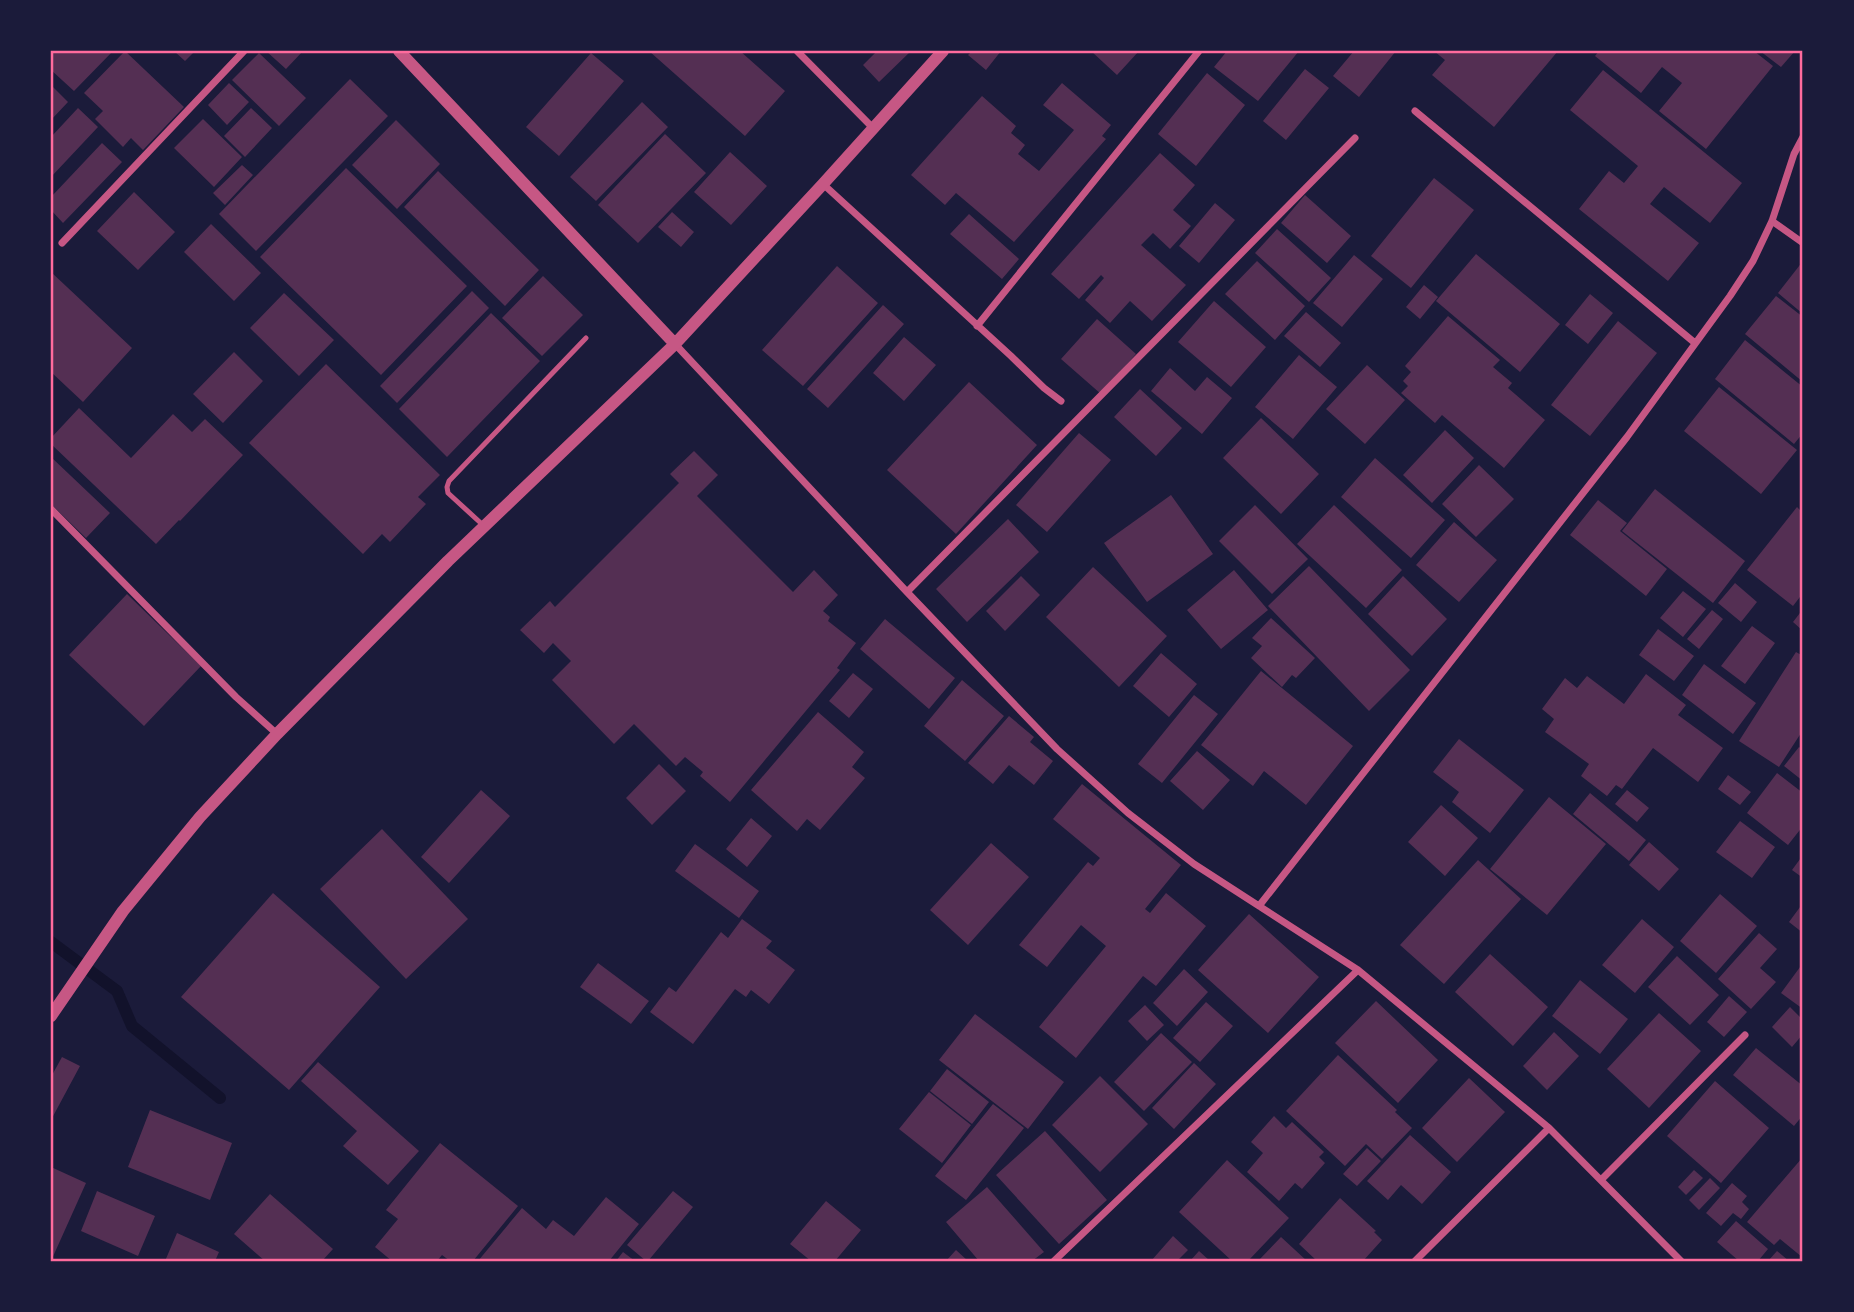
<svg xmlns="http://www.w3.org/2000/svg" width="1854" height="1312" viewBox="0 0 1854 1312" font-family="'Public Sans',sans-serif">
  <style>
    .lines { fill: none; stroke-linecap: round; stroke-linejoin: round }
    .stream { stroke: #12122b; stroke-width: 12 }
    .building { fill: #542f53 }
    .service { stroke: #c65784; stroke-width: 5 }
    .minor { stroke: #c65784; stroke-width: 7 }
    .tertiary { stroke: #c65784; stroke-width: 12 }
    .neatline { fill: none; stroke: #ff6b9d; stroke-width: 2.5 }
  </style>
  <rect width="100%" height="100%" fill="#1b1b3a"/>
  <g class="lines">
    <!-- stream -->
    <path class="stream" d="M51,942L117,991L132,1026L220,1098"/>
  </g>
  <!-- building -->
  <path class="building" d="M51,51H113L74,91L51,70Z
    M125,51L184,107L143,150L131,138L123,147L95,119L103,111L84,93Z
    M174,51H195L185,61Z
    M266,51H303L286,69Z
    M649,51H740L785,91L745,136Z
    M877,51H911L879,82L863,65Z
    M972,51H1001L986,70L968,55Z
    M1091,51H1139L1117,75Z
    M1227,51H1299L1258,101L1214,67Z
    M1354,51H1396L1359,97L1333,76Z
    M1434,51H1558L1494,127L1432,75L1445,60Z
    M1599,51H1754L1773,66L1706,149L1659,111L1682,83L1662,67L1641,93L1595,56Z
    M1760,51H1795L1781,67Z
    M259,53L306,98L279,126L232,80Z
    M591,53L624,81L559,156L526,127Z
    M1305,69L1329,88L1286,140L1263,121Z
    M1603,70L1742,183L1710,223L1664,187L1650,204L1699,243L1668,281L1579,209L1609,171L1624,183L1638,166L1570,110Z
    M1207,73L1245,105L1196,166L1158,134Z
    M350,79L388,116L256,251L219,214Z
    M229,83L249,102L227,125L208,105Z
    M1062,83L1111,125L1102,136L1106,139L1014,242L956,193L945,205L911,175L982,96L1016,126L1011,133L1025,145L1018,154L1039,171L1074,130L1043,105Z
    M51,85L68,102L51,120Z
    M642,102L668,127L596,201L570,177Z
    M78,108L98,127L51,177V137Z
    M251,108L272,128L245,157L224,136Z
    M203,119L242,157L214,187L174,148Z
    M396,120L440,164L397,209L352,165Z
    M665,134L706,173L638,243L598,205Z
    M102,143L122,162L63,223L51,210V197Z
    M730,152L767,186L731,225L694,192Z
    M1160,153L1195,185L1173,210L1191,226L1170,249L1153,233L1141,245L1186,285L1152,321L1130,301L1110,323L1085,300L1104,278L1101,275L1079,299L1051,274Z
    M242,165L253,175L225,205L213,193Z
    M346,168L467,286L381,375L260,257Z
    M438,171L539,270L505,306L404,207Z
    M1434,178L1474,210L1411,288L1371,256Z
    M134,192L175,232L138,270L97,231Z
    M1305,195L1351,236L1327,263L1281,223Z
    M1215,203L1235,220L1199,263L1179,246Z
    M672,212L694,232L681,247L658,227Z
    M969,214L1019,259L1002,279L950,234Z
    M211,224L261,273L234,301L184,252Z
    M1277,229L1331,278L1309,302L1255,253Z
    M1476,254L1560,324L1520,372L1436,301Z
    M1354,255L1383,279L1342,327L1313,303Z
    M1257,261L1305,306L1275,340L1225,294Z
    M1803,261V314L1778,293Z
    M837,266L878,303L803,386L762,350Z
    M51,272L132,348L83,402L51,372Z
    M543,276L583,315L542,356L502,318Z
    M1424,285L1438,297L1420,319L1406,307Z
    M472,291L489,308L397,403L380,386Z
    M284,293L334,340L299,376L250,328Z
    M1590,294L1613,313L1588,344L1565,325Z
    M1776,296L1803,317V382L1745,334Z
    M1214,301L1266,347L1231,387L1178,342Z
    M883,305L904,324L828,408L807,389Z
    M1306,312L1341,343L1320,367L1284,336Z
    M491,313L540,361L447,457L399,409Z
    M1448,316L1500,360L1493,367L1512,383L1508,388L1545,420L1504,468L1442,415L1435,423L1401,393L1408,386L1403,381L1411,372L1405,366Z
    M1097,319L1136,354L1101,394L1061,359Z
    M1618,321L1657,353L1590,436L1551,405Z
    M904,337L936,365L904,401L873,373Z
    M1745,340L1803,387V433L1794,444L1715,379Z
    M234,352L263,381L223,423L193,394Z
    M1299,355L1337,387L1293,439L1255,407Z
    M326,364L440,475L418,497L426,504L390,542L382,534L363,554L249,443Z
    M1367,365L1405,400L1365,444L1326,409Z
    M1170,368L1195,391L1207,377L1232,398L1202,434L1151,391Z
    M969,382L1037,445L956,534L887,470Z
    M1719,387L1797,450L1761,494L1684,431Z
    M1140,389L1182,428L1156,456L1114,417Z
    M79,408L131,458L173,414L192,432L205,419L243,455L180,521L179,520L156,544L51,444V438Z
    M1261,418L1319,474L1281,514L1223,458Z
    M1445,430L1474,458L1432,503L1403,475Z
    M1079,433L1111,460L1047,532L1016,505Z
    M694,451L718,475L697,496L793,592L814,570L838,595L823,611L830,617L828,621L856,643L837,668L840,670L730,802L700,776L703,772L685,757L676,766L634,724L614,744L552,680L571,661L553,643L544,653L520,630L550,601L555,607L679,483L670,474Z
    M51,457L110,513L86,538L51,504Z
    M1375,458L1445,520L1411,558L1341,497Z
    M1479,465L1514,499L1476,537L1442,504Z
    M1655,489L1745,561L1713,603L1622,531Z
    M1171,495L1213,554L1147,602L1104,543Z
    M1598,500L1627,523L1620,531L1667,569L1646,596L1570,535Z
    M1255,505L1308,559L1272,594L1219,541Z
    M1334,505L1402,570L1366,608L1297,544Z
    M1797,507L1803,513V593L1793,606L1747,570Z
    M1008,519L1039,552L967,622L936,589Z
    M1454,522L1497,560L1459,602L1416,565Z
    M1309,566L1410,670L1369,711L1268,606Z
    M1093,567L1167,636L1119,687L1046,617Z
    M1234,570L1268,610L1221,649L1187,610Z
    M1021,576L1040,595L1005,631L986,611Z
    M1403,576L1447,619L1412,656L1368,614Z
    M1735,583L1757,602L1741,622L1718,603Z
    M1683,591L1706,609L1683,637L1660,618Z
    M127,594L201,666L144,726L69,655Z
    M1803,609V631L1793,622Z
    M1712,610L1723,619L1699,649L1687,639Z
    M1271,618L1315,658L1296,678L1292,675L1282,687L1251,658L1262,646L1252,638Z
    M885,619L955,678L929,709L860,649Z
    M1752,626L1775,643L1745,684L1721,666Z
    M1658,629L1694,656L1674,681L1639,655Z
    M1796,652L1803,656V730L1779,767L1739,741Z
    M1161,653L1197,684L1169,717L1133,686Z
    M1704,664L1756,703L1733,734L1682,695Z
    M1261,671L1353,746L1306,805L1264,771L1253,786L1201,745Z
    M853,673L873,689L849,718L829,701Z
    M1646,674L1686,705L1678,715L1723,748L1698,782L1653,748L1622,789L1616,785L1607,796L1581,776L1589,764L1545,732L1554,719L1542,709L1565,678L1577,688L1587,676L1624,704Z
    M962,680L1004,716L965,761L924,726Z
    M1194,695L1218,714L1162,783L1138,764Z
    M818,712L864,752L852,767L865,778L820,830L807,819L797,831L751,790Z
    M1009,716L1034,737L1030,742L1053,761L1034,785L1009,765L993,784L968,763Z
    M1459,739L1524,790L1490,833L1452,802L1459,792L1433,772Z
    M1799,747L1803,750V781L1784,766Z
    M1197,751L1230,780L1203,810L1170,781Z
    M659,764L686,791L652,825L626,798Z
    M1777,773L1803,793V826L1788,845L1747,813Z
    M1728,775L1751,792L1740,805L1718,789Z
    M1082,784L1181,865L1145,909L1150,913L1166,893L1206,926L1156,986L1143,976L1076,1058L1039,1027L1106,946L1081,925L1047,967L1019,945L1088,862L1093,866L1100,858L1053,819Z
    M481,790L510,816L449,883L421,857Z
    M1627,790L1649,808L1637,822L1615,804Z
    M1590,793L1646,840L1629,861L1573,814Z
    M1549,797L1606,844L1547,915L1490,869Z
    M1441,805L1478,838L1445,876L1408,842Z
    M751,818L772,836L747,867L726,849Z
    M1740,821L1775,847L1752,878L1716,852Z
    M382,829L468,919L406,979L320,889Z
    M1649,842L1679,869L1659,891L1629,865Z
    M991,843L1029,877L968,945L930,910Z
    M695,844L759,891L739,918L675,871Z
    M1803,855V878L1792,870Z
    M1478,860L1521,899L1444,984L1400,945Z
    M273,893L380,987L289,1090L181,997Z
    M1720,894L1757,926L1716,973L1680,941Z
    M1803,903V933L1789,922Z
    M1249,914L1319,977L1268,1033L1198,970Z
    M742,919L772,941L766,948L795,970L769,1004L751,990L746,997L735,989L693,1044L650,1012L669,987L676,992L721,932L728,938Z
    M1642,919L1674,947L1635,993L1602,965Z
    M1759,933L1777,949L1760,968L1776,982L1751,1009L1718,979Z
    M1490,954L1548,1007L1513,1046L1455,992Z
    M1677,956L1719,995L1690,1025L1648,987Z
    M598,963L649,1001L631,1024L580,987Z
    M1803,963V1009L1781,993Z
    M1184,969L1208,992L1177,1026L1153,1003Z
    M1580,980L1628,1019L1600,1054L1552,1016Z
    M1729,996L1747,1012L1724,1037L1707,1022Z
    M1376,1001L1438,1060L1398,1103L1335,1043Z
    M1206,1002L1233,1026L1200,1062L1173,1038Z
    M1145,1005L1164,1025L1147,1041L1128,1021Z
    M1790,1007L1803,1020V1034L1792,1047L1772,1027Z
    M1659,1013L1701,1051L1649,1108L1607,1069Z
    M975,1014L1064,1082L1028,1129L939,1060Z
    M1554,1032L1579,1056L1547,1090L1523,1066Z
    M1161,1033L1192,1062L1144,1111L1114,1082Z
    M1756,1048L1803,1086V1115L1794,1126L1733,1075Z
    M1338,1055L1397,1110L1395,1112L1412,1128L1382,1159L1366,1144L1345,1166L1286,1111Z
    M62,1057L80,1066L51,1120V1077Z
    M318,1062L419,1151L388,1185L343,1146L357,1131L301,1081Z
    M1194,1063L1216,1084L1174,1129L1152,1108Z
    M947,1069L989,1102L972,1124L930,1091Z
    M1100,1076L1148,1124L1100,1172L1052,1125Z
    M1469,1078L1505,1112L1457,1162L1422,1128Z
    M1715,1081L1769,1128L1721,1183L1667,1136Z
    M929,1092L971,1125L942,1163L899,1129Z
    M993,1104L1024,1128L966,1200L935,1176Z
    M150,1110L232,1143L210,1200L128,1167Z
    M1274,1116L1286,1128L1292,1122L1324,1152L1319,1157L1325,1163L1302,1189L1295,1183L1279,1201L1247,1172L1263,1153L1251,1142Z
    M1045,1131L1107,1200L1059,1244L996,1175Z
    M1410,1135L1451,1172L1422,1204L1401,1185L1388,1200L1367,1181Z
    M440,1143L518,1206L473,1261H450L442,1255L437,1261H392L375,1247L398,1219L386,1210Z
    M1367,1148L1381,1161L1357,1186L1343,1174Z
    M1802,1158L1803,1159V1255L1802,1257L1780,1239L1774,1245L1747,1222Z
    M1227,1160L1289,1218L1248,1261H1232L1179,1212Z
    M51,1167L86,1183L51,1261Z
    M1694,1170L1703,1178L1686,1195L1678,1187Z
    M1710,1178L1720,1188L1699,1210L1689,1200Z
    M1732,1183L1747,1196L1742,1202L1749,1209L1741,1219L1733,1213L1721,1226L1706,1213Z
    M987,1187L1044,1252L1032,1261H979L946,1222Z
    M97,1191L155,1216L138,1256L81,1231Z
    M673,1191L693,1207L648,1261H646L627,1245Z
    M270,1194L333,1249L322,1261H265L234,1234Z
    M606,1197L639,1224L609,1261H478L522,1208L546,1229L553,1220L574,1236Z
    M1340,1198L1376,1231L1374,1232L1382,1240L1363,1261H1317L1299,1244Z
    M826,1201L861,1230L835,1261H811L790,1244Z
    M1736,1221L1768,1249L1758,1261H1739L1717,1242Z
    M177,1233L219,1252L215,1261H165Z
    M1173,1236L1188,1250L1177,1261H1151Z
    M1281,1237L1307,1261H1258Z
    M956,1250L968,1261H946Z
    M1199,1251L1210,1261H1190Z
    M1777,1251L1789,1261H1768Z
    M623,1252L635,1261H616Z"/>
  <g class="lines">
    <!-- service -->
    <path class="service" d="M484,526L448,493L447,487L449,481L586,338"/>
    <!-- minor -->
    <path class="minor" d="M797,51L872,127
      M1415,111L1695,343
      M823,184L1011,356L1044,388L1061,401
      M1772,221L1803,243
      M62,243L244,51
      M977,326L1199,51
      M675,344L907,592L1057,749L1128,813L1194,864L1358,970L1549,1128L1681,1261
      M51,509L236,697L277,734
      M907,592L1355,138
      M1259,906L1627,437L1730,296L1753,261L1772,221L1794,154L1803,137
      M1601,1180L1745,1035
      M1054,1261L1358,970
      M1415,1261L1549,1128"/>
    <!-- tertiary -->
    <path class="tertiary" d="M399,51L675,344
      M51,1016L123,911L200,817L277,734L448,561L675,344L823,184L943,51"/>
  </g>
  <!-- border -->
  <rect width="1854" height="1312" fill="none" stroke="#1b1b3a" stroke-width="105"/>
  <rect x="52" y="52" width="1749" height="1208" class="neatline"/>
</svg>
